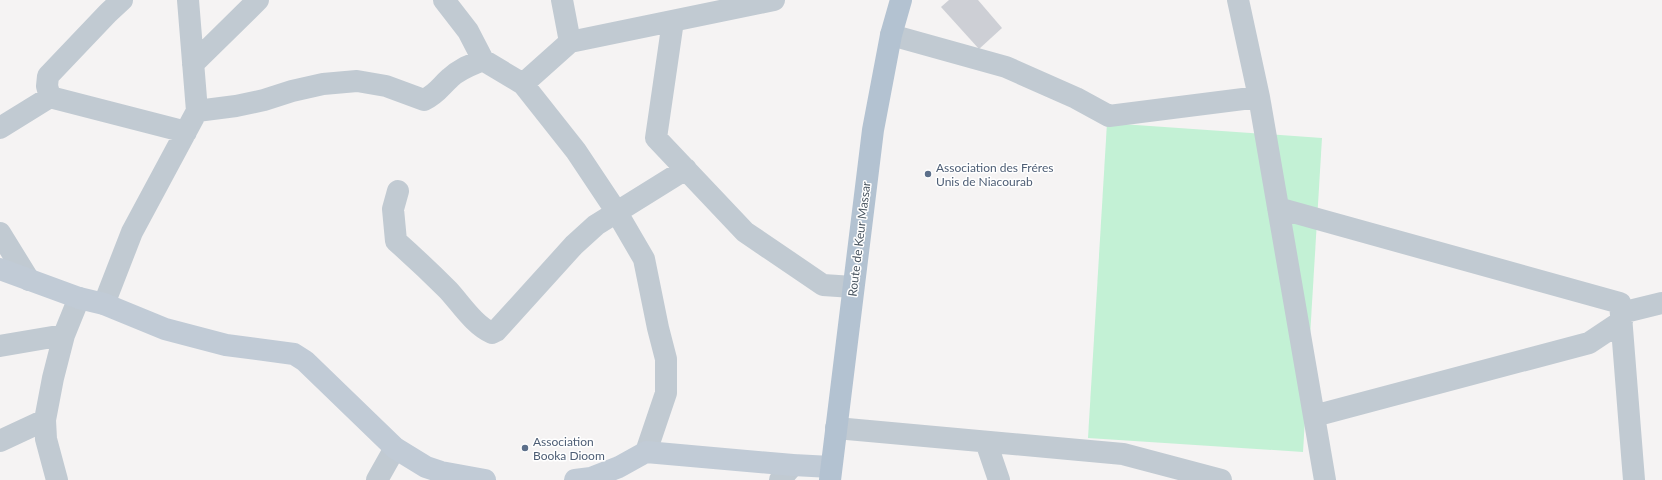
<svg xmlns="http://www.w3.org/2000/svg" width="1662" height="480" viewBox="0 0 1662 480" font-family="Lato,sans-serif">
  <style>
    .garden { fill: #c3f1d5 }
    .building { fill: #cdcfd5 }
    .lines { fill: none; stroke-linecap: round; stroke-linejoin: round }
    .street { stroke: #c1cad2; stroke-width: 22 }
    .secondary { stroke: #c1cbd6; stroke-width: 22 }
    .primary { stroke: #b3c2d1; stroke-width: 22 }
    .service-dot { fill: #5c6f8a; stroke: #fff; stroke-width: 1.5 }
    .labels { text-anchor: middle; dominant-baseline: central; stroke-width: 3; stroke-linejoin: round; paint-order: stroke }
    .service-label { font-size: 12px; fill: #4e5e75; stroke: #fff; text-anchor: start }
    .street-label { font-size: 12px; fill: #4a5661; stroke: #fff }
  </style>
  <rect width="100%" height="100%" fill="#f5f3f3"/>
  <!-- garden -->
  <path class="garden" d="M1107,123L1322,138L1303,452L1088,438Z"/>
  <!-- building -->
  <path class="building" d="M949,0H978L1002,28L979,49L941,7Z"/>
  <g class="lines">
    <!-- street -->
    <path class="street" d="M444,0L468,31L483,60L523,84L576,151L616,211L644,259L658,328L666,359V393L646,452
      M562,0L570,42
      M1238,0L1259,97L1325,480
      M673,21L656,138L745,232L823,285L853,287
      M891,35L1006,67L1076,98L1109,116L1259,97
      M193,64L258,0
      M523,84L570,42L774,0
      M50,97L47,86L48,76L108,13L122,0
      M197,111L236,106L264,100L292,91L323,84L357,81L386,86L424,100C437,94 440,87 450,78C459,69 471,65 483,60
      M0,128L50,97L186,132
      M398,191L393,209L396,241C414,257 431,273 448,290C461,304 474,325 492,333L496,331L574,245L596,225L686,169
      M1278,208L1620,303L1634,480
      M0,233L29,280
      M104,304L132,232L197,111L188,0
      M1621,313L1662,303
      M0,346L64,335
      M1314,416L1589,343L1622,321
      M836,428L1123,454L1221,480
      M0,441L45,420
      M986,442L999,480
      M57,480L46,439L45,420L53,378L64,335L79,298
      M377,480L395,448
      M780,480L793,465"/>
    <!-- secondary -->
    <path class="secondary" d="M0,269L79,298L104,304L165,329L226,345L294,354L305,361L395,448L426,467L441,472L485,480
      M575,480L591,478L619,467L646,452L793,465L831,467"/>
    <!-- primary -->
    <path class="primary" d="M830,480L873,130L891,35L901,0"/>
  </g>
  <!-- markers -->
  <g class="service-dot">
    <circle cx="928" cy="174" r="4"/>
    <circle cx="525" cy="448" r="4"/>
  </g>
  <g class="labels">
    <!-- service labels -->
    <g class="service-label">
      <text x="936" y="167">Association des Fréres<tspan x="936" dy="14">Unis de Niacourab</tspan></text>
      <text x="533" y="441">Association<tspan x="533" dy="14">Booka Dioom</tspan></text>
    </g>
    <!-- street labels -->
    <g class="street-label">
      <text transform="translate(859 239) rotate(-83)">Route de Keur Massar</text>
    </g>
  </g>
</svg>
